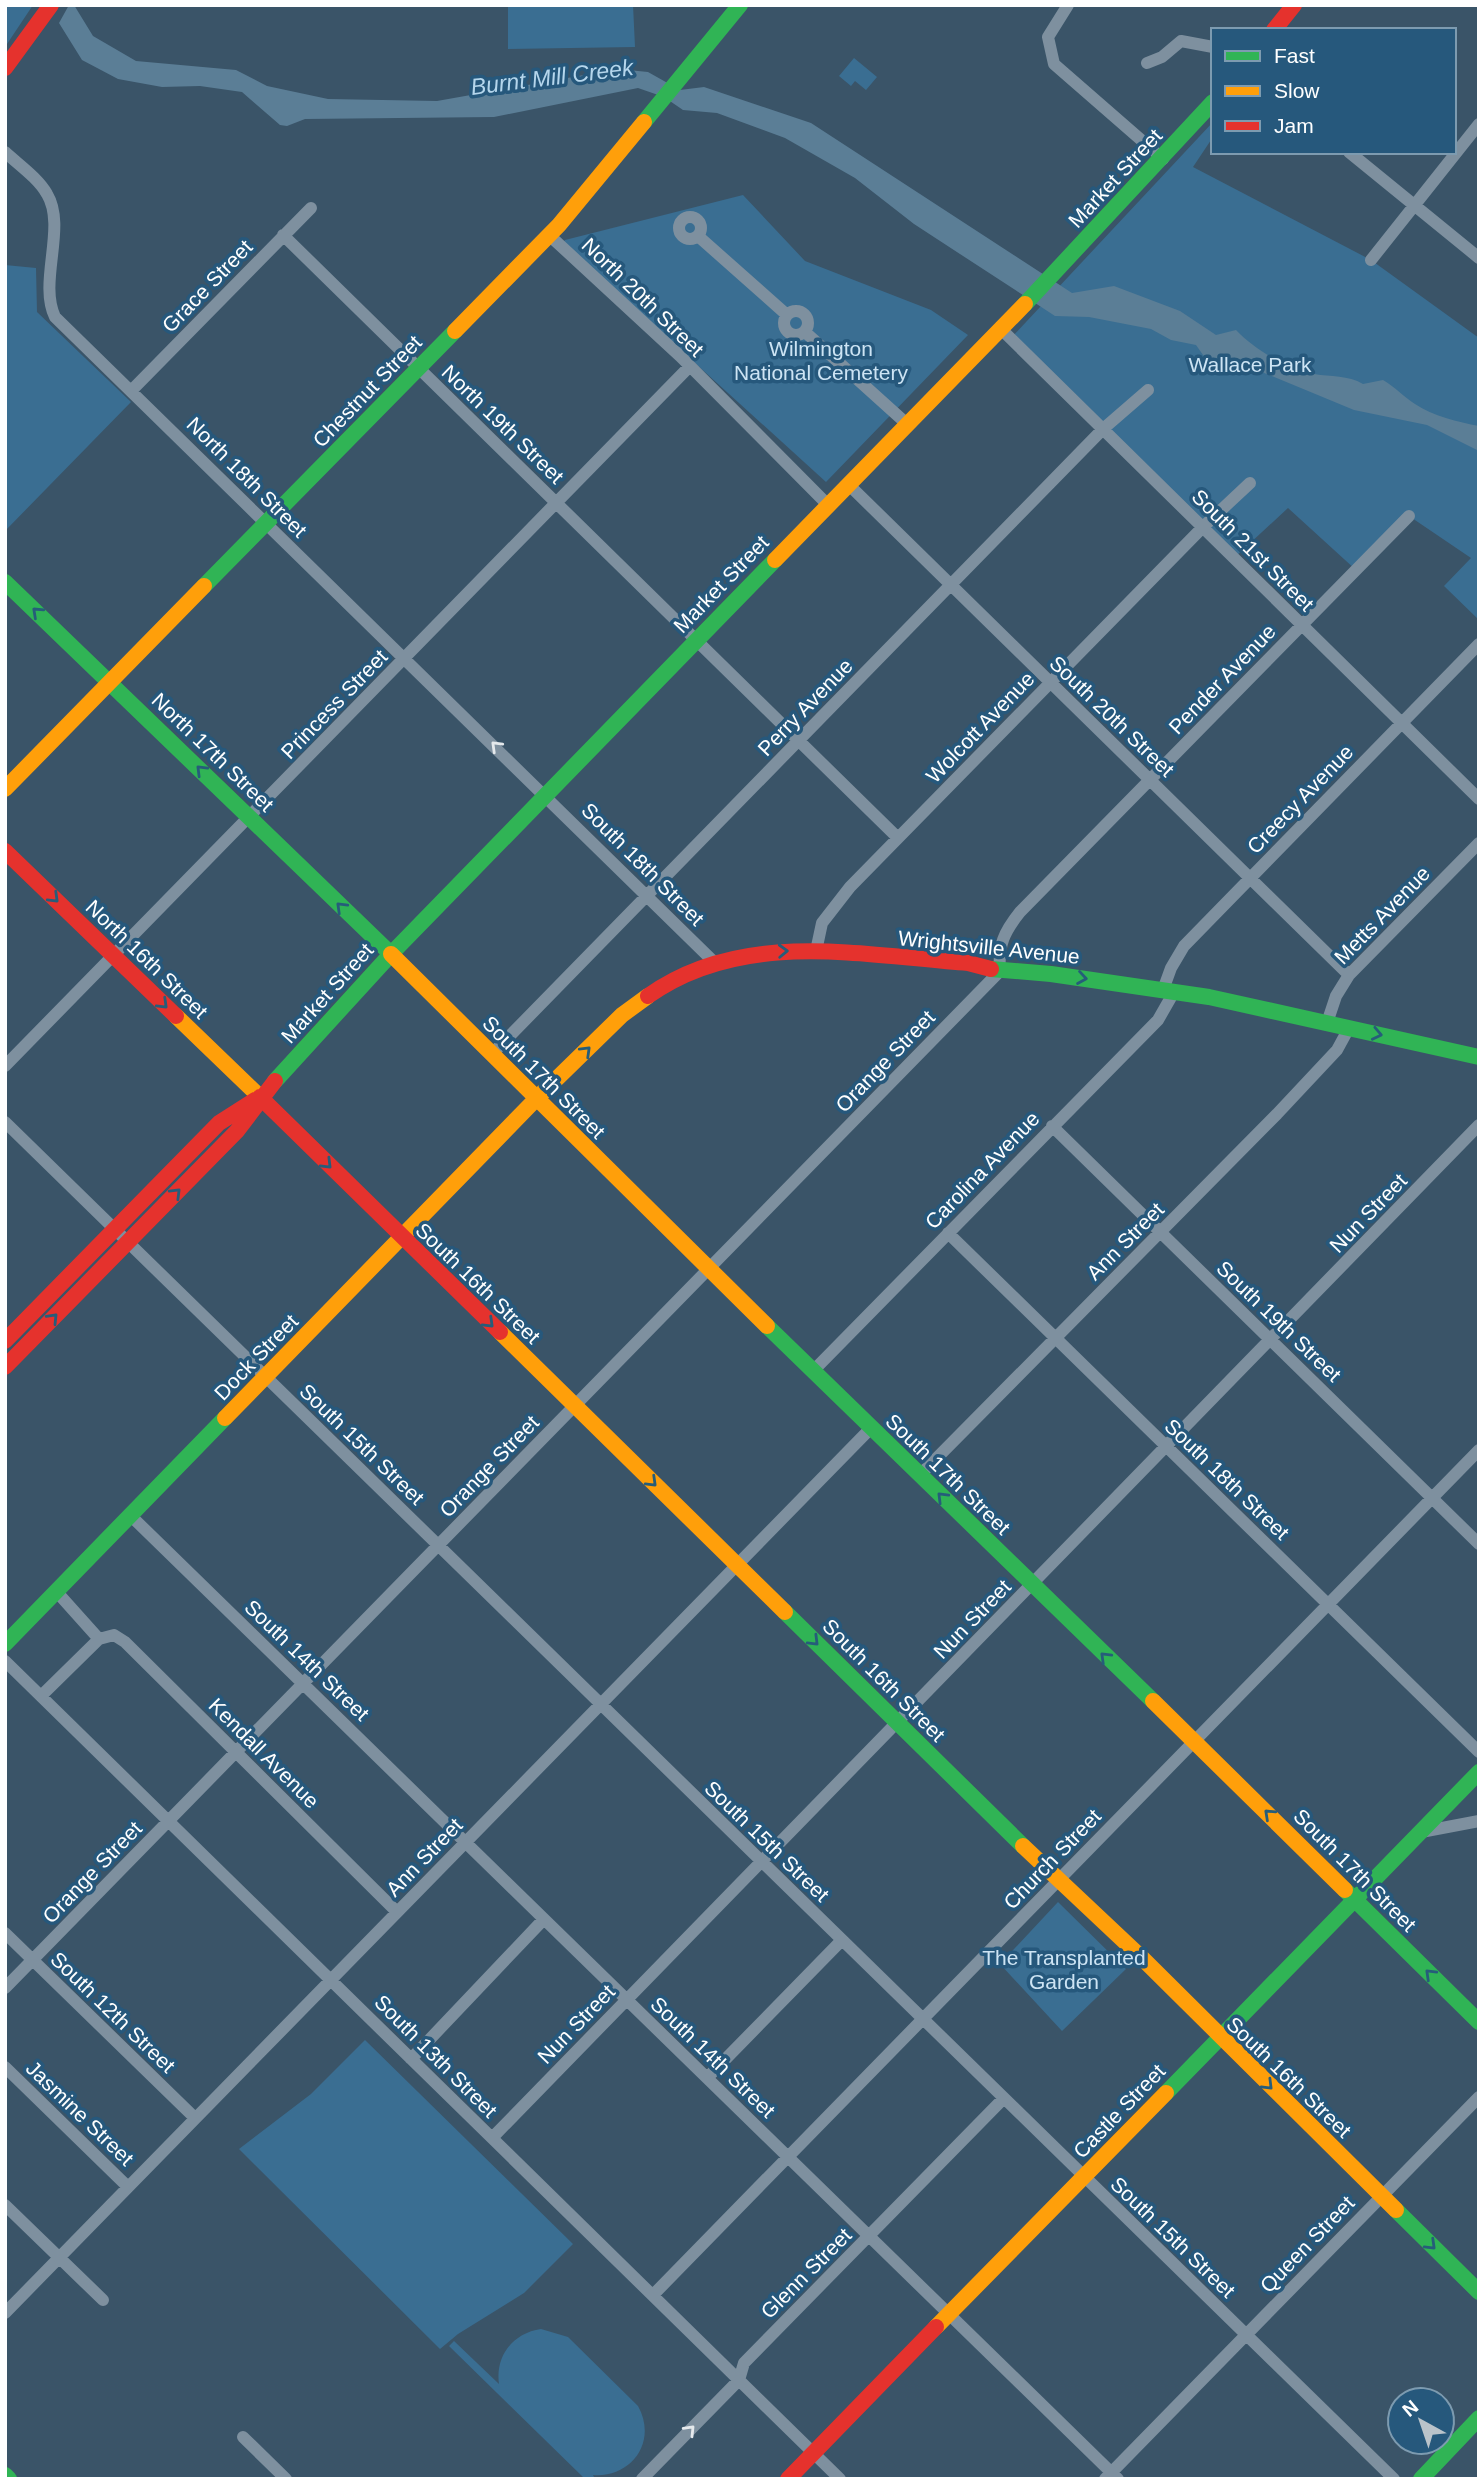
<svg xmlns="http://www.w3.org/2000/svg" width="1484" height="2484" viewBox="0 0 1484 2484" font-family="Arial,sans-serif">
  <style>
    .green { fill: #3a6e92 }
    .water { fill: #5b7e96 }
    .lines { fill: none; stroke-linecap: round; stroke-linejoin: round }
    .street { stroke: #7e909f; stroke-width: 12 }
    .fast { stroke: #30b455; stroke-width: 16 }
    .slow { stroke: #ff9f0a; stroke-width: 16 }
    .jam { stroke: #e5322d; stroke-width: 16 }
    .oneway { stroke: #265d7a }
    .oneway2 { stroke: #e5e9ec }
    .labels { text-anchor: middle; dominant-baseline: central; stroke-width: 7; stroke-linejoin: round; paint-order: stroke }
    .street-label { font-size: 21px; fill: #fff; stroke: #26587c }
    .park-label { font-size: 21px; fill: #cde4f4; stroke: #26587c }
    .water-label { font-size: 23px; font-style: italic; fill: #b5d6ec; stroke: #26587c }
  </style>
  <rect width="100%" height="100%" fill="#3a5468"/>
  <!-- green -->
  <path class="green" d="M5,5H33L5,47Z
    M508,5H633L635,47L508,49Z
    M854,58L877,77L866,90L855,81L851,86L839,76Z
    M1213,122V137L1193,167L1371,260L1479,338V620L1444,586L1471,558L1409,516L1356,570L1288,508L1234,558L1011,338Z
    M743,195L805,261L931,310L968,335L826,482L563,243L565,240Z
    M5,265L36,268L37,312L131,402L5,531Z
    M1058,1902L1126,1969L1062,2031L1000,1964Z
    M365,2040L573,2244L524,2293L458,2334L440,2349L239,2149L311,2094Z
    M541,2329L568,2337L638,2406C658,2442 631,2478 593,2475L595,2479H585L449,2346L454,2341L499,2384C495,2356 513,2333 541,2329Z"/>
  <!-- water -->
  <path class="water" d="M69,5H74L93,36L136,61L236,70L267,86L328,99L437,101L618,69L648,72L680,90L704,87L811,123L1072,293L1114,286L1180,311L1216,335L1236,330C1255,350 1286,368 1314,374C1331,377 1348,375 1363,384L1383,380C1395,387 1404,397 1415,404C1433,416 1458,422 1479,426V451L1427,425L1354,410L1257,370L1215,372L1196,345L1171,340L1151,329L1089,317L1055,316L914,224L855,178L785,138L717,113L683,110L664,97L638,88L494,117L305,119L287,126L280,125L242,92L200,86L162,87L118,79L82,60L59,23Z"/>
  <g class="lines">
    <!-- street -->
    <path class="street" d="M1068,5L1048,37L1054,64L1163,159
      M1147,63L1162,57L1181,41L1213,47
      M5,152C19,165 38,178 47,194C67,227 38,282 55,317L714,962
      M1349,152L1479,258
      M679 228a11 11 0 1 1 22 0a11 11 0 1 1-22 0Z
      M283,235L898,838
      M549,235L680,356L828,505
      M698,236L787,315
      M1371,260L1479,124
      M784 323a12 12 0 1 1 24 0a12 12 0 1 1-24 0Z
      M1000,328L1479,799
      M805,332L907,424
      M131,391L311,208
      M848,484L1349,975
      M816,951L822,923L850,887L1203,527L1250,483
      M1163,990L1171,968L1184,946L1479,644
      M1327,1023L1336,996L1349,975L1479,843
      M492,1054L1103,429L1148,390
      M5,1066L689,367
      M5,1122L1394,2479
      M1052,1126L1479,1544
      M948,1233L1479,1752
      M813,1371L1158,1020L1174,992
      M920,1475L1277,1114L1337,1050L1349,1028
      M130,1515L1118,2479
      M56,1591L99,1639
      M5,1661L840,2479
      M41,1696L99,1639L114,1635L125,1642L397,1912
      M1421,1832L1479,1821
      M5,1933L195,2118
      M5,1988L1000,971C998,945 1004,932 1020,912L1409,516
      M411,2059L544,1919
      M5,2067L128,2187
      M707,2078L842,1940
      M492,2138L1479,1125
      M5,2205L103,2300
      M653,2295L1479,1450
      M5,2313L871,1428
      M243,2437L286,2479
      M642,2479L739,2380L744,2363L1004,2098
      M1105,2479L1479,2097"/>
    <!-- fast -->
    <path class="fast" d="M644,122L740,5
      M1025,304L1213,102
      M5,582L391,954
      M204,586L455,331
      M991,969L1051,974L1209,997L1479,1057
      M275,1081L391,954L775,560
      M767,1326L1153,1701
      M785,1612L1023,1846
      M5,1644L225,1418
      M1345,1890L1479,2022
      M1166,2093L1479,1772
      M1396,2210L1479,2292
      M5,2475L9,2479
      M1421,2479L1479,2418"/>
    <!-- slow -->
    <path class="slow" d="M455,331L559,225L644,122
      M775,560L1025,304
      M5,789L204,586
      M391,954L767,1326
      M176,1016L260,1097
      M500,1332L785,1612
      M225,1418L537,1098L622,1015L648,996
      M1153,1701L1345,1890
      M1023,1846L1142,1958L1396,2210
      M936,2327L1166,2093"/>
    <!-- jam -->
    <path class="jam" d="M1274,30L1294,5
      M5,68L51,5
      M5,851L176,1016
      M648,996C742,929 861,955 968,963L991,969
      M260,1097L500,1332
      M5,1341L219,1123L255,1100
      M5,1367L237,1131L275,1081
      M788,2479L936,2327"/>
  </g>
  <!-- one-way arrows -->
  <defs><path id="oneway-chevron" d="M-2-3.5L2.5 0L-2 3.5" fill="none" stroke-width="1.6" stroke-linecap="round" stroke-linejoin="round" transform="scale(1.75)"/></defs>
  <g class="oneway">
    <use href="#oneway-chevron" transform="translate(37 612) rotate(-137)"/>
    <use href="#oneway-chevron" transform="translate(201 770) rotate(-135)"/>
    <use href="#oneway-chevron" transform="translate(54 898) rotate(44)"/>
    <use href="#oneway-chevron" transform="translate(341 907) rotate(-136)"/>
    <use href="#oneway-chevron" transform="translate(783 951) rotate(-2)"/>
    <use href="#oneway-chevron" transform="translate(1082 978) rotate(9)"/>
    <use href="#oneway-chevron" transform="translate(163 1004) rotate(44)"/>
    <use href="#oneway-chevron" transform="translate(1377 1034) rotate(12)"/>
    <use href="#oneway-chevron" transform="translate(586 1051) rotate(-44)"/>
    <use href="#oneway-chevron" transform="translate(327 1164) rotate(45)"/>
    <use href="#oneway-chevron" transform="translate(176 1193) rotate(-45)"/>
    <use href="#oneway-chevron" transform="translate(53 1318) rotate(-46)"/>
    <use href="#oneway-chevron" transform="translate(489 1323) rotate(44)"/>
    <use href="#oneway-chevron" transform="translate(652 1482) rotate(44)"/>
    <use href="#oneway-chevron" transform="translate(942 1497) rotate(-135)"/>
    <use href="#oneway-chevron" transform="translate(814 1641) rotate(45)"/>
    <use href="#oneway-chevron" transform="translate(1105 1657) rotate(-136)"/>
    <use href="#oneway-chevron" transform="translate(1269 1814) rotate(-137)"/>
    <use href="#oneway-chevron" transform="translate(1430 1974) rotate(-136)"/>
    <use href="#oneway-chevron" transform="translate(1268 2085) rotate(45)"/>
    <use href="#oneway-chevron" transform="translate(1431 2245) rotate(44)"/>
  </g>
  <g class="oneway2">
    <use href="#oneway-chevron" transform="translate(496 746) rotate(-136)"/>
    <use href="#oneway-chevron" transform="translate(690 2430) rotate(-46)"/>
  </g>
  <g class="labels">
    <!-- street labels -->
    <g class="street-label">
      <text transform="translate(1115 178) rotate(-47)">Market Street</text>
      <text transform="translate(207 286) rotate(-46)">Grace Street</text>
      <text transform="translate(643 297) rotate(44)">North 20th Street</text>
      <text transform="translate(367 391) rotate(-46)">Chestnut Street</text>
      <text transform="translate(503 424) rotate(44)">North 19th Street</text>
      <text transform="translate(247 477) rotate(45)">North 18th Street</text>
      <text transform="translate(1253 550) rotate(45)">South 21st Street</text>
      <text transform="translate(721 584) rotate(-46)">Market Street</text>
      <text transform="translate(1222 679) rotate(-46)">Pender Avenue</text>
      <text transform="translate(334 704) rotate(-46)">Princess Street</text>
      <text transform="translate(805 707) rotate(-46)">Perry Avenue</text>
      <text transform="translate(1112 716) rotate(44)">South 20th Street</text>
      <text transform="translate(980 727) rotate(-46)">Wolcott Avenue</text>
      <text transform="translate(213 752) rotate(44)">North 17th Street</text>
      <text transform="translate(1300 799) rotate(-46)">Creecy Avenue</text>
      <text transform="translate(643 864) rotate(45)">South 18th Street</text>
      <text transform="translate(1382 915) rotate(-46)">Metts Avenue</text>
      <text transform="translate(989 947) rotate(6)">Wrightsville Avenue</text>
      <text transform="translate(147 959) rotate(44)">North 16th Street</text>
      <text transform="translate(327 993) rotate(-48)">Market Street</text>
      <text transform="translate(885 1061) rotate(-46)">Orange Street</text>
      <text transform="translate(544 1077) rotate(45)">South 17th Street</text>
      <text transform="translate(982 1170) rotate(-46)">Carolina Avenue</text>
      <text transform="translate(1368 1213) rotate(-46)">Nun Street</text>
      <text transform="translate(1125 1241) rotate(-45)">Ann Street</text>
      <text transform="translate(478 1283) rotate(44)">South 16th Street</text>
      <text transform="translate(1279 1321) rotate(44)">South 19th Street</text>
      <text transform="translate(256 1357) rotate(-46)">Dock Street</text>
      <text transform="translate(362 1444) rotate(44)">South 15th Street</text>
      <text transform="translate(489 1466) rotate(-46)">Orange Street</text>
      <text transform="translate(948 1474) rotate(44)">South 17th Street</text>
      <text transform="translate(1227 1479) rotate(44)">South 18th Street</text>
      <text transform="translate(972 1619) rotate(-46)">Nun Street</text>
      <text transform="translate(307 1660) rotate(44)">South 14th Street</text>
      <text transform="translate(884 1680) rotate(45)">South 16th Street</text>
      <text transform="translate(264 1753) rotate(45)">Kendall Avenue</text>
      <text transform="translate(767 1841) rotate(44)">South 15th Street</text>
      <text transform="translate(424 1857) rotate(-46)">Ann Street</text>
      <text transform="translate(1052 1859) rotate(-46)">Church Street</text>
      <text transform="translate(1355 1870) rotate(45)">South 17th Street</text>
      <text transform="translate(92 1872) rotate(-46)">Orange Street</text>
      <text transform="translate(113 2012) rotate(44)">South 12th Street</text>
      <text transform="translate(576 2024) rotate(-46)">Nun Street</text>
      <text transform="translate(436 2056) rotate(45)">South 13th Street</text>
      <text transform="translate(713 2057) rotate(44)">South 14th Street</text>
      <text transform="translate(1289 2077) rotate(44)">South 16th Street</text>
      <text transform="translate(1119 2111) rotate(-46)">Castle Street</text>
      <text transform="translate(80 2113) rotate(44)">Jasmine Street</text>
      <text transform="translate(1173 2237) rotate(44)">South 15th Street</text>
      <text transform="translate(1307 2244) rotate(-46)">Queen Street</text>
      <text transform="translate(806 2273) rotate(-45)">Glenn Street</text>
    </g>
    <!-- park labels -->
    <g class="park-label">
      <text x="821" y="348">Wilmington<tspan x="821" dy="24">National Cemetery</tspan></text>
      <text x="1250" y="364">Wallace Park</text>
      <text x="1064" y="1957">The Transplanted<tspan x="1064" dy="24">Garden</tspan></text>
    </g>
    <!-- water labels -->
    <g class="water-label">
      <text transform="translate(552 77) rotate(-7)">Burnt Mill Creek</text>
    </g>
  </g>
  <!-- border -->
  <rect width="1484" height="2484" fill="none" stroke="#ffffff" stroke-width="14"/>
  <!-- legend -->
  <rect x="1211" y="28" width="245" height="126" fill="#26587c" stroke="#7d9bb0" stroke-width="2"/>
  <rect x="1225" y="51" width="35" height="10" fill="#30b455" stroke="#7d9bb0" stroke-width="2"/>
  <text x="1274" y="63" font-size="21" fill="#ffffff">Fast</text>
  <rect x="1225" y="86" width="35" height="10" fill="#ff9f0a" stroke="#7d9bb0" stroke-width="2"/>
  <text x="1274" y="98" font-size="21" fill="#ffffff">Slow</text>
  <rect x="1225" y="121" width="35" height="10" fill="#e5322d" stroke="#7d9bb0" stroke-width="2"/>
  <text x="1274" y="133" font-size="21" fill="#ffffff">Jam</text>
  <!-- north arrow -->
  <g transform="translate(1421 2421) rotate(320)"><circle r="33" fill="#26587c" stroke="#7d9bb0" stroke-width="2"/>
  <path d="M0-5L12 26L0 18L-12 26Z" fill="#bac3ca"/>
  <text y="-10" font-size="19" font-weight="bold" text-anchor="middle" fill="#ffffff">N</text>
  </g>
</svg>
